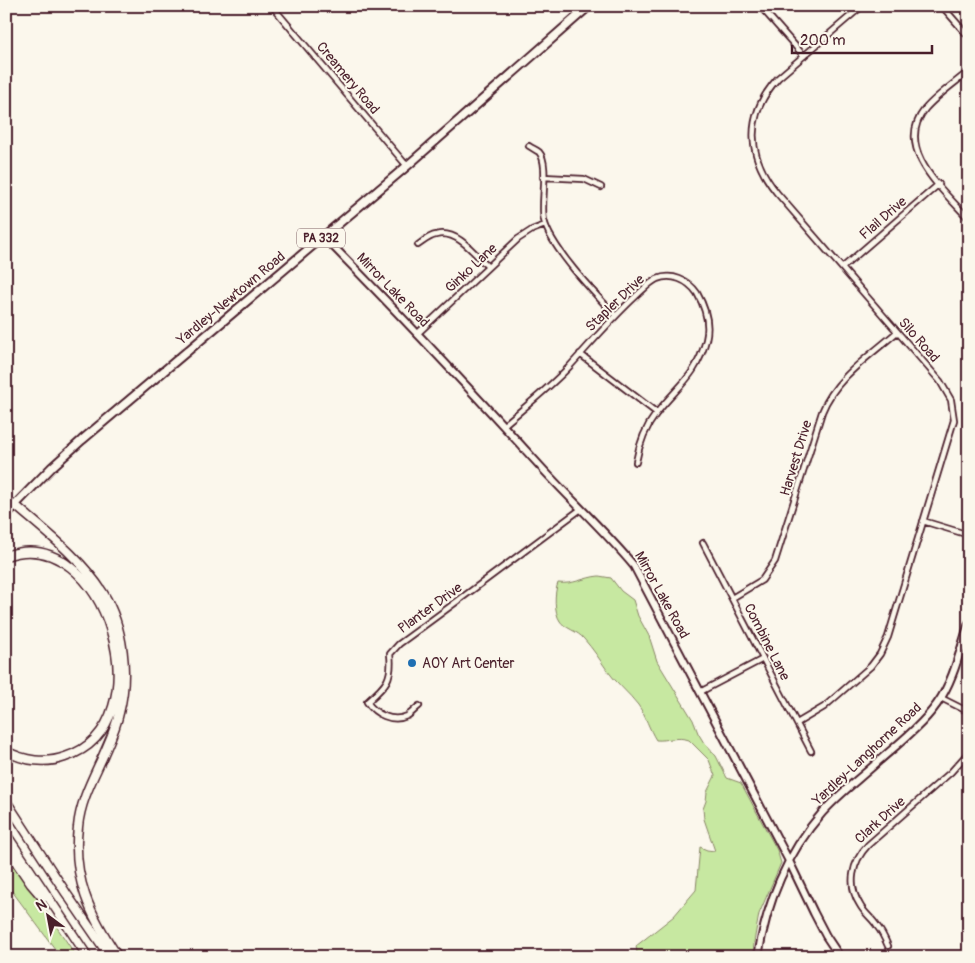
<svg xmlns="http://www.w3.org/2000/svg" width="975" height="963" viewBox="0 0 975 963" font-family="Pangolin,sans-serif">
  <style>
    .green { fill: #c7e8a1; stroke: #888466 }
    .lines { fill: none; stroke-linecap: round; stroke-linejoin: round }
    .minor-casing { stroke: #4a1f2b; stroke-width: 8 }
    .secondary-casing { stroke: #4a1f2b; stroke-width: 10 }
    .primary-casing { stroke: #4a1f2b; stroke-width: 11 }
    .trunk-casing { stroke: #4a1f2b; stroke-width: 11 }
    .motorway-casing { stroke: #4a1f2b; stroke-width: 11 }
    .minor { stroke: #fbf7ec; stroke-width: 4.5 }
    .secondary { stroke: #fbf7ec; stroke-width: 6 }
    .primary { stroke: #fbf7ec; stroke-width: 7 }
    .trunk { stroke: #fbf7ec; stroke-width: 7 }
    .motorway { stroke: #fbf7ec; stroke-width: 8 }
    .poi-dot { fill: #1f6fb2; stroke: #fbf7ec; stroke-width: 2 }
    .labels { text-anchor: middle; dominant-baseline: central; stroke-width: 4; stroke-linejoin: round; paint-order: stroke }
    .shield { fill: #fbf7ec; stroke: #7f6065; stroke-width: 1 }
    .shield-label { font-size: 12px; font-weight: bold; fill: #4a1f2b }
    .street-label { font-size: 14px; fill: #4a1f2b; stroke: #fbf7ec }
    .poi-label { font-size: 14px; fill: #4a1f2b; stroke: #fbf7ec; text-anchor: start }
  </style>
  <rect width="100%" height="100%" fill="#fbf7ec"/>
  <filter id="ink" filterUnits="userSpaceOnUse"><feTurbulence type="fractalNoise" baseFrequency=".02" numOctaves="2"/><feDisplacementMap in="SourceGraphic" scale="10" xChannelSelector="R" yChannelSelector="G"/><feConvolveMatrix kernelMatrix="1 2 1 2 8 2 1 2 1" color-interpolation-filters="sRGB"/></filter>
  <g filter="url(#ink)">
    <!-- green -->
    <path class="green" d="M599,576L611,578L621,591L633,600L638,616L649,636L657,661L693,720L698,733L704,743L716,756L727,778L741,783L777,850L781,863L759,914L754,942L753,957H640L637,953L636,946L674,916L696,890L700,847L707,850L715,851L704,819L703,809L706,801L707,792L715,776L709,760L689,740C678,736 667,741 656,740C649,729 646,716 638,705C629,693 616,683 607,670C600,660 593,649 584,639C578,631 564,628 560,621C554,612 554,593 558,583C573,585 585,577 599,576Z
      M6,852L77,957H61L6,883Z"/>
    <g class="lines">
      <defs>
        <path id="minor" d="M272,6L407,166
          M760,6L804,56
          M942,6L969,37
          M969,71C955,83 937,95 925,109C893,149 944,191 969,219
          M529,146C532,148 536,150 539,152C550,164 540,203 544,220C550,247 595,294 615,315
          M543,177L584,179L601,187
          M418,245C424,241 429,236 436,235C457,229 475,254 488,267
          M842,268L939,184
          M417,334L518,239L532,230L545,225
          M580,354L657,413
          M504,425C526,406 549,388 569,367C591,343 612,318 636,296C643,290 649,283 657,279C672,273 688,280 697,293C705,307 710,324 706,340C696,378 677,386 656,414C645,428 639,445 636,462
          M923,521L969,535
          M703,543L811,751
          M732,598L762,580L775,561L822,412C836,377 870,356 897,332
          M700,692L763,659
          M941,698L969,712
          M419,706C415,709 411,714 407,716C392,723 375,714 367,702C385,686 393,680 390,654L399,644C460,600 520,554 581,509
          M797,723L824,707L871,666L880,654L888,637L954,420L951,400L940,381L777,193C746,155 745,115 778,78L862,6
          M888,946C885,939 882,932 877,926C872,918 864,913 860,905C847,885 852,862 868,845L951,772L969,752"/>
        <path id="secondary" d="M323,236C397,311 469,388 540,466C571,500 605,531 634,566L789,861L814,913L826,936L840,957
          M758,957C766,904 787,853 822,813C837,796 855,782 872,767C894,747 920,728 937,704C954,680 960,650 969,623"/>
        <path id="primary" d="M15,505L52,467L82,440L407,166L589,6"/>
        <path id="trunk" d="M6,515L15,505"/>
        <path id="motorway" d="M15,505C46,532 81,558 103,593C124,627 129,675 119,713C116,728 109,742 103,756C93,778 80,802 78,827C72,878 90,915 118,957
          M6,556C104,520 168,724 65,757C46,764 24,761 6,751
          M6,801L66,893L110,957
          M6,834L88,957
          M6,847L31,884L43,898"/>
      </defs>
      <!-- minor casing -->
      <use href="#minor" class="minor-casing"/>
      <!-- secondary casing -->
      <use href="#secondary" class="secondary-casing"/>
      <!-- primary casing -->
      <use href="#primary" class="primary-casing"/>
      <!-- trunk casing -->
      <use href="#trunk" class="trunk-casing"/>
      <!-- motorway casing -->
      <use href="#motorway" class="motorway-casing"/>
      <!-- minor -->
      <use href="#minor" class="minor"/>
      <!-- secondary -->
      <use href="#secondary" class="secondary"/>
      <!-- primary -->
      <use href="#primary" class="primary"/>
      <!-- trunk -->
      <use href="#trunk" class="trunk"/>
      <!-- motorway -->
      <use href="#motorway" class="motorway"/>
    </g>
  </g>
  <!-- markers -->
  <circle class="poi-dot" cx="412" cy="663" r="5"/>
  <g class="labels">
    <!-- shield labels -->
    <rect class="shield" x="297" y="228.5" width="48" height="19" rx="4"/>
    <g class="shield-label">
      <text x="321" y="238">PA 332</text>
    </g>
    <!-- street labels -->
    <g class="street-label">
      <text transform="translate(348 78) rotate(50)">Creamery Road</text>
      <text transform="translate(883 218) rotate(-41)">Flail Drive</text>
      <text transform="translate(471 268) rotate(-43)">Ginko Lane</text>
      <text transform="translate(393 290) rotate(46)">Mirror Lake Road</text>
      <text transform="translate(231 298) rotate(-40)">Yardley-Newtown Road</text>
      <text transform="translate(615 303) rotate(-44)">Stapler Drive</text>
      <text transform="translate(919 340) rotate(49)">Silo Road</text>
      <text transform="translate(796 458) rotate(-73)">Harvest Drive</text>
      <text transform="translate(662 595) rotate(61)">Mirror Lake Road</text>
      <text transform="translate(430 608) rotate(-36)">Planter Drive</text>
      <text transform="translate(767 642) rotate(63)">Combine Lane</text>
      <text transform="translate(867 754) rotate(-43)">Yardley-Langhorne Road</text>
      <text transform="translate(880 820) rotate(-42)">Clark Drive</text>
    </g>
    <!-- poi labels -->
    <g class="poi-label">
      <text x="422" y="663">AOY Art Center</text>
    </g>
  </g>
  <!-- margin -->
  <rect width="975" height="963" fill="none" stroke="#fbf7ec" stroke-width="25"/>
  <rect x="12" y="12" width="950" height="938" fill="none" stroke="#4a1f2b" stroke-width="2" filter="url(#ink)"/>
  <!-- north arrow -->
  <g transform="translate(48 916) rotate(328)" stroke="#fbf7ec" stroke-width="4" paint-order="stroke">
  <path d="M0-4L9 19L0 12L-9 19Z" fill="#4a1f2b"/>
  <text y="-8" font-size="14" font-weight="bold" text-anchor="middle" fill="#4a1f2b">N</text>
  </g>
  <!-- scale -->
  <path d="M792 45v8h140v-8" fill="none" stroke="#4a1f2b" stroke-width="2.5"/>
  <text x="800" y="45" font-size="15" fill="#4a1f2b" stroke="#fbf7ec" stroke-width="4" paint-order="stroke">200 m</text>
</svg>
